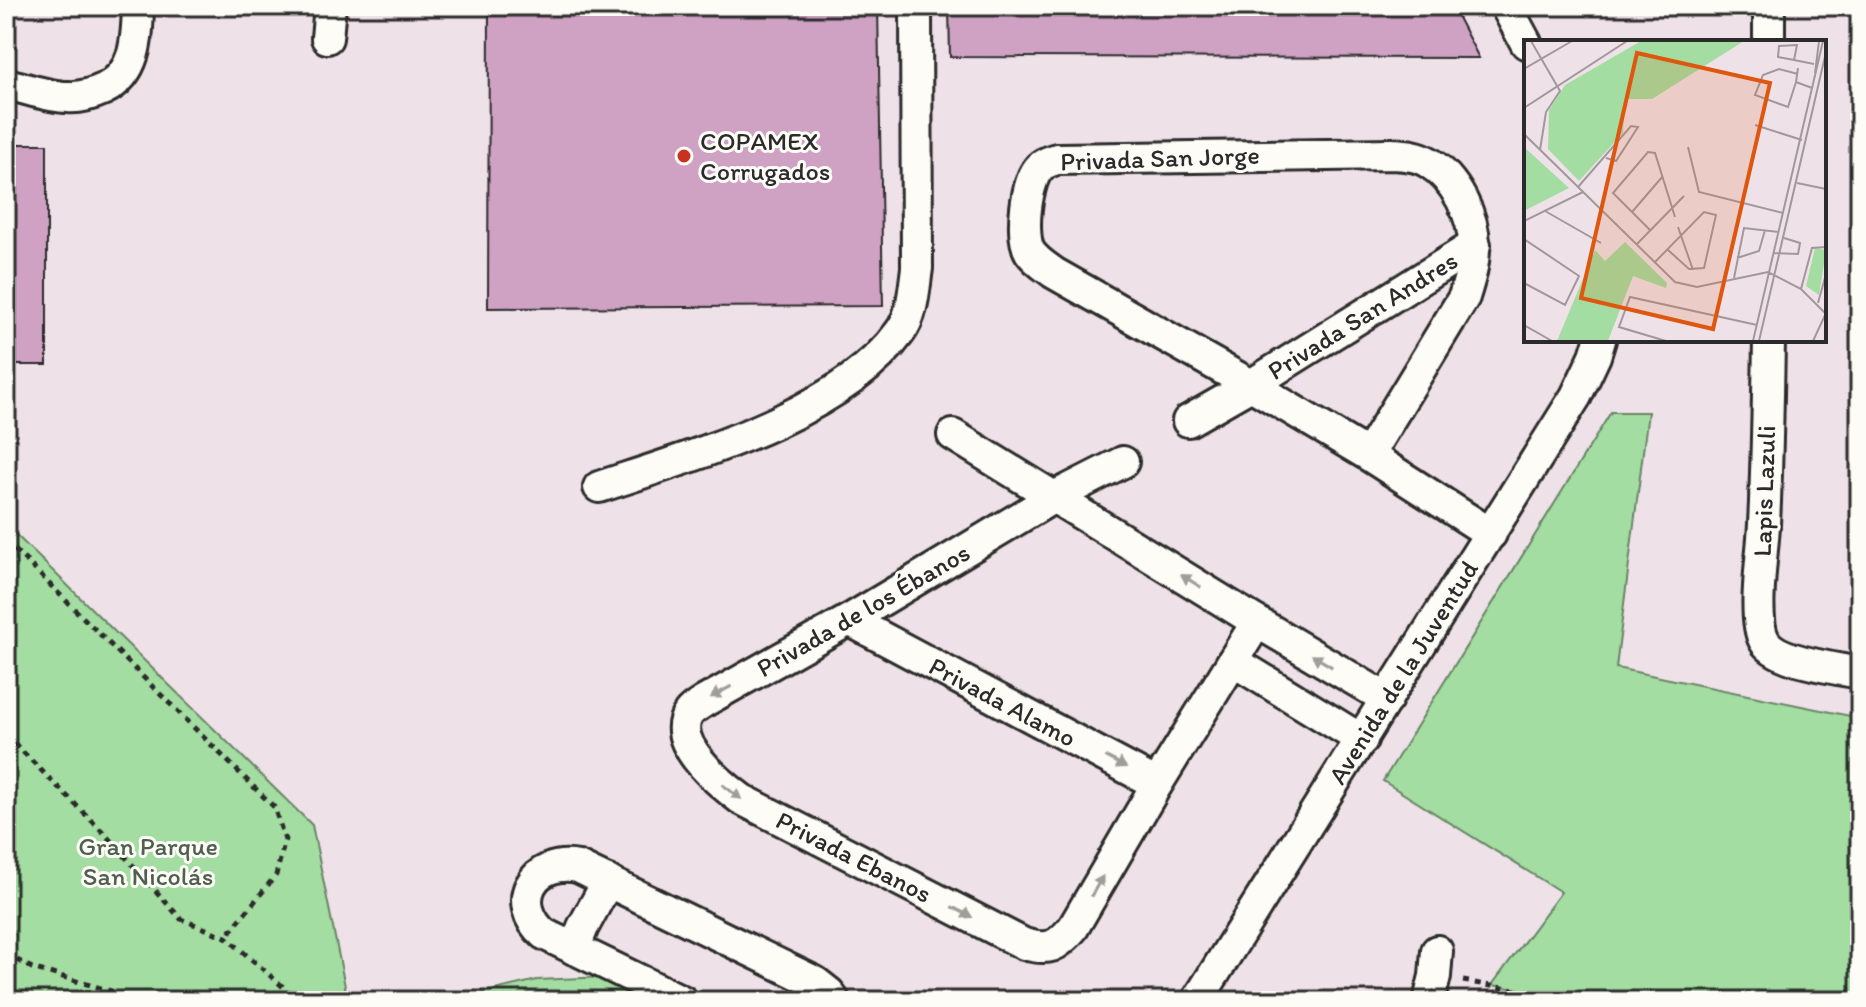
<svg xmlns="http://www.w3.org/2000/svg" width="1866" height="1007" viewBox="0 0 1866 1007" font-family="Itim,sans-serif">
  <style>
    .green { fill: #a3dda2; stroke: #678466; stroke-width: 2 }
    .building { fill: #cfa2c4; stroke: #2b2b2b; stroke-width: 2 }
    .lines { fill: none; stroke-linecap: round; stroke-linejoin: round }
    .minor-casing { stroke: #2b2b2b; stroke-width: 36 }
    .path { stroke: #2b2b2b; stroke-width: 5; stroke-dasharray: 6 6; stroke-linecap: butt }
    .minor { stroke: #fdfcf7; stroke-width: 30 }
    .oneway { fill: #9e9e9b }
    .poi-dot { fill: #c8321e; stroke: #fdfcf7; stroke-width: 3 }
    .labels { text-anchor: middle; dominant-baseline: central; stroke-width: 6; stroke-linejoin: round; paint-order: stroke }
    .poi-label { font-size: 26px; fill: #2b2b2b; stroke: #fdfcf7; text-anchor: start }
    .street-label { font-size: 26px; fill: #2b2b2b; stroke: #fdfcf7 }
    .park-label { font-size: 26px; fill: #4f604f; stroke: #fdfcf7 }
    .inset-road { fill: none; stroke: #a1989c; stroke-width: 2 }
    .view { fill: #df570e; fill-opacity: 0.15; stroke: #df570e; stroke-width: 4 }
    .inset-edge { fill: none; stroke: #2b2b2b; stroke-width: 4 }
  </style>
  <rect width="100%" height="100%" fill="#efe1e8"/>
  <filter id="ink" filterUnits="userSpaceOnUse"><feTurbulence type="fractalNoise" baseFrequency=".0125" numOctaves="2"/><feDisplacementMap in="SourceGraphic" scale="16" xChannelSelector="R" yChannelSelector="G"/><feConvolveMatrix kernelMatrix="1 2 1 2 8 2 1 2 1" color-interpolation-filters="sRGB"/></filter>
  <g filter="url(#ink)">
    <!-- green -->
    <path class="green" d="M1611,412H1648L1616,668L1860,718V1001H1587L1492,985L1561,892L1383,781Z
      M6,525L312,825L348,1001H6Z
      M607,977L658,1001H448L537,980Z"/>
    <!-- building -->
    <path class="building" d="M489,6H878L883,306L488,308Z
      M949,6L1375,8L1376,6H1452L1479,58L950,57Z
      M6,144H47V365H6Z"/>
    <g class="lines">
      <defs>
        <g id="minor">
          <path d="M1506,6L1526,43"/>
          <path d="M327,38L330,6"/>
          <path d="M1769,42V6"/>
          <path d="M6,84C26,88 48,97 68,97C81,98 93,94 104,89C137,73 137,37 138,6"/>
          <path d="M1769,340C1768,401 1767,463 1764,524C1763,552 1752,617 1764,640C1776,662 1836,668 1860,673"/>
          <path id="s1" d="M1188,421L1251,385L1475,245"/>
          <path d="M953,435L1257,622L1387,699"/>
          <path d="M1368,455L1464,297C1469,281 1474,265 1474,248C1475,217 1455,178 1428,162C1417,155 1405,155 1392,154L1057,159C1051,161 1045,162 1040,167C1026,180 1020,236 1030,252C1036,261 1046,267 1054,273L1251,385L1368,455L1491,534"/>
          <path id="s2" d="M1123,462L1054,497L849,620L705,701C699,705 693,708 689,713C668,742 721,784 741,799L1024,944C1049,951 1057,947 1073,928L1157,784L1257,622"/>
          <path d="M599,487C692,456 841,414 900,332C913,315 914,289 917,268L916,6"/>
          <path id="s3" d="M849,620L1157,784"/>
          <path d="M1233,661L1362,740"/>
          <path d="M574,949L583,927L608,881"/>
          <path d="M682,1001L544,934C509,903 532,858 578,867L815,982L829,993L834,1001"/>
          <path id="s4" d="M1197,1001L1576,396L1595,356L1600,340"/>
          <path d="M1429,1001L1435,976L1437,951"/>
        </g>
      </defs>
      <!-- minor casing -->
      <use href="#minor" class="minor-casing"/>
      <!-- path -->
      <path class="path" d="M6,541L274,807L285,840L276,875L226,937
        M6,735L103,832L181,919L226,937L289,992L294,1001
        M6,954L32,968L111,991L119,1001
        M1463,981L1577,1001"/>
      <!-- minor -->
      <use href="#minor" class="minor"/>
    </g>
    <!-- one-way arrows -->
    <defs><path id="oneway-solid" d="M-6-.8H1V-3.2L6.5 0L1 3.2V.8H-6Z" transform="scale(2)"/></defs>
    <g class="oneway">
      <use href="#oneway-solid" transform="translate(1191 581) rotate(-148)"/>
      <use href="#oneway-solid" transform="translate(1322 661) rotate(-149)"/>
      <use href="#oneway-solid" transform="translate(721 692) rotate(151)"/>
      <use href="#oneway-solid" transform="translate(1116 762) rotate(28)"/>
      <use href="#oneway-solid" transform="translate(732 792) rotate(37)"/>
      <use href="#oneway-solid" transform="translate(1097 886) rotate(-60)"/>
      <use href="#oneway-solid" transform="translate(962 912) rotate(27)"/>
    </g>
  </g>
  <!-- markers -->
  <circle class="poi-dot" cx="684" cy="156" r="8"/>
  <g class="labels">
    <!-- poi labels -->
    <g class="poi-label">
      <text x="700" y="141">COPAMEX<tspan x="700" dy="30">Corrugados</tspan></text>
    </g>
    <!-- street labels -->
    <g class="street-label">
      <text transform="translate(1160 158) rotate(-2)">Privada San Jorge</text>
      <text stroke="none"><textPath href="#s1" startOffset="204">Privada San Andres</textPath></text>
      <text transform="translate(1764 491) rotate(-88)">Lapis Lazuli</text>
      <text transform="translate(863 610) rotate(-30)">Privada de los Ébanos</text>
      <text stroke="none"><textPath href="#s4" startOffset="388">Avenida de la Juventud</textPath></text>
      <text stroke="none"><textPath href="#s3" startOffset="174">Privada Alamo</textPath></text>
      <text stroke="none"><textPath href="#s2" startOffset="738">Privada Ebanos</textPath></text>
    </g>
    <!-- park labels -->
    <g class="park-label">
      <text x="148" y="846">Gran Parque<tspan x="148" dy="30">San Nicolás</tspan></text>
    </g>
  </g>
  <!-- overview -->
  <g transform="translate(1524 40)">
    <rect width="302" height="302" fill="#efe1e8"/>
    <path d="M117,1H220L128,59H101L99,93L55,141L24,109L25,70L41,45ZM0,107L45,148L0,171ZM101,202L143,243L142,248L109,236L84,301H33L71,210L81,221ZM291,208L302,210L295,255L282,246Z" fill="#a3dda2"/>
    <path class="inset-road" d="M7,1L36,51L22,72L16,110M270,20L273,5L255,6L254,17L270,20L290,24M274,28L272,42L288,48M0,29L48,1M291,33L295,1M272,42L264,67L231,55L239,35L255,29L274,34M0,68L103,1M231,85L278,100M0,94L151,242L173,247L244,232L277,249L302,274M164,107L175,152L259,173M273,143L302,149M54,147L107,86L114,87L92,121L82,118M21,171L77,203M108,172L139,136M0,181L59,152M154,187L169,230M126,190L89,153L124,112L131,113L151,177M0,199L55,236L41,265L0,243M112,205L160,156M249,213L274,214L276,203L260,198M213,218L235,211L241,190M130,223L180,172L192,175L180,228L165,229L144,210M210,238L220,188L255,192M277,249L288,208L302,207M294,263L302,234M0,285L28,301M142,301L95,287L106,257L233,285M229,301L299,1M235,301L302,12M289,301L302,273"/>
    <path class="view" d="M113,13L246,43L189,289L57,258Z"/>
    <rect width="302" height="302" class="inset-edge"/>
  </g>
  <!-- margin -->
  <rect width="1866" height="1007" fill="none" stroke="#fdfcf7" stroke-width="32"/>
  <rect x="16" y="16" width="1834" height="975" fill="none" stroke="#2b2b2b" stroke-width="3" filter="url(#ink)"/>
</svg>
